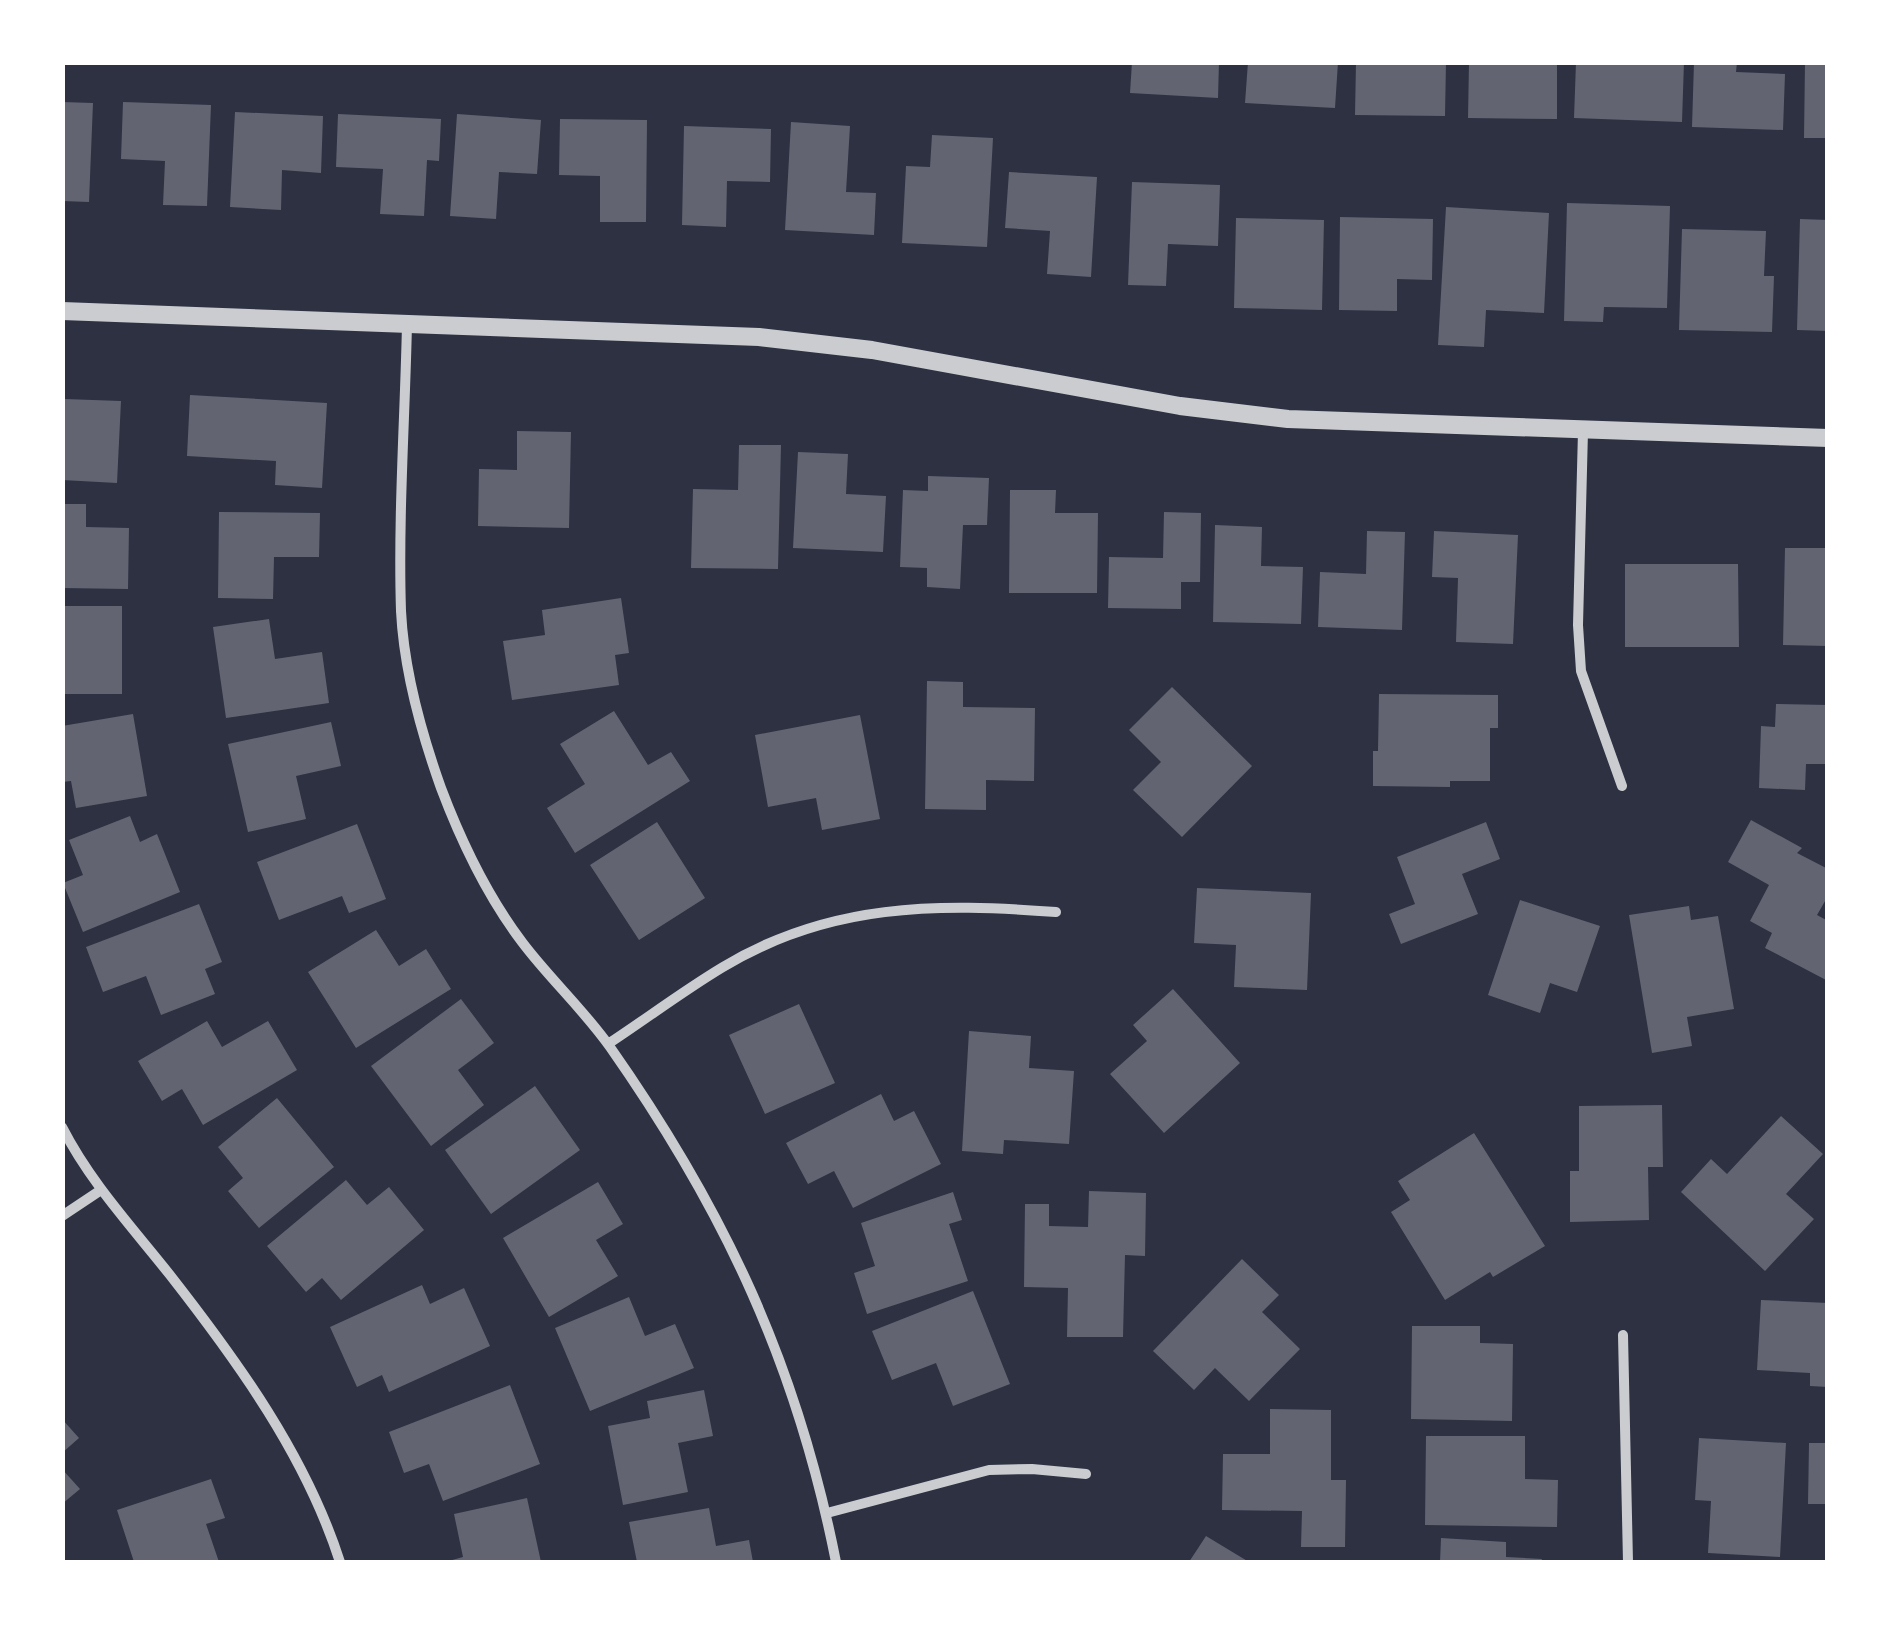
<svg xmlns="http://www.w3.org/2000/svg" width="1890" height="1625" viewBox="0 0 1890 1625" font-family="'Asap Condensed',sans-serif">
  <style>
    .building { fill: #626471 }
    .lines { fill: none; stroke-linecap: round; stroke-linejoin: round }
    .minor { stroke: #caccd0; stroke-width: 10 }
    .tertiary { stroke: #caccd0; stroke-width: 18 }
  </style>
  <rect width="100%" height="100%" fill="#2d3142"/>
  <!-- building -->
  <path class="building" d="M1132,62H1219L1218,98L1130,93Z
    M1248,62H1338L1335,108L1245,103Z
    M1356,62H1446L1445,116L1355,115Z
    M1469,62H1557V119L1468,118Z
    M1576,62H1684L1682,122L1574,118Z
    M1694,62H1737L1736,72L1785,74L1783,130L1692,127Z
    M1805,62H1828V138H1804Z
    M62,102L93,103L89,202L62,201Z
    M123,102L211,105L207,206L163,205L165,161L121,159Z
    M235,112L323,116L321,173L282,170L281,210L230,207Z
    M338,114L441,119L439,161L427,160L424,216L380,214L383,169L336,167Z
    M457,114L541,120L537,174L499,172L496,219L450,216Z
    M560,119L647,120L646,222H600V176L559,175Z
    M791,122L850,126L846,192L876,193L874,235L785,230Z
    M684,126L771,129L770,182L727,181L726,227L682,225Z
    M932,135L993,138L987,247L902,243L906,166L930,167Z
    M1009,172L1097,177L1091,277L1047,274L1050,231L1005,228Z
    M1132,182L1220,185L1218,246L1168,244L1166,286L1128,285Z
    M1567,203L1670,206L1667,308L1604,307L1603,322L1564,321Z
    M1446,207L1549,213L1544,313L1486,310L1484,347L1438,345Z
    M1340,217L1433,219L1432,280L1397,279V311L1339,310Z
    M1236,218L1324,220L1322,310L1234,308Z
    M1800,219L1828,220V331L1797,330Z
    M1682,229L1766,231L1764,276H1774L1772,332L1679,330Z
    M190,395L327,403L322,488L275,485L276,461L187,456Z
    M65,399L121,401L117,483L62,480Z
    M517,431L571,432L569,528L478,526L479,469L517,470Z
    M739,445H781L778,569L691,568L693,489L738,490Z
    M798,452L848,454L846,494L886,496L883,552L793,548Z
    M928,476L989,478L987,525H963L960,589L927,587V568L900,567L903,490L928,491Z
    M1010,490H1056L1055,513H1098L1097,593H1009Z
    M62,504H86V527L129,528L128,589L62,588Z
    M219,512L320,513L319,557H274L273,599L218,598Z
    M1164,512L1201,513L1200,582H1181V609L1108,608L1109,557L1163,558Z
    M1215,525L1262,527L1261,566L1303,567L1301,624L1213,622Z
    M1367,531L1405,532L1402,630L1318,627L1320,572L1366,574Z
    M1434,531L1518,535L1513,644L1456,642L1458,578L1432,577Z
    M1785,548H1826L1828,646L1783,645Z
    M1625,564H1738L1739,647H1625Z
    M621,598L629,653L615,655L619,685L512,700L503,641L545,635L542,610Z
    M63,606H122V694H62Z
    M269,619L275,659L322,652L329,703L226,718L213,627Z
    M927,681L963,682V707L1035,708L1034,781L986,780V810L925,809Z
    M1172,687L1252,766L1182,837L1133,790L1161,762L1129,730Z
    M1379,694L1498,695V728H1490V781H1450V787L1373,786V751H1378Z
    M1776,704L1828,705V764H1806L1805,790L1759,788L1761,726L1775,727Z
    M614,711L648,765L671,752L690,781L575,853L547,808L585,784L560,744Z
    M133,714L147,796L76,808L71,781L62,782V726Z
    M860,715L880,819L822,830L816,798L768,807L755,735Z
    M331,722L341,766L296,776L306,819L248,832L228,744Z
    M130,816L140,842L157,834L180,892L83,932L63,883L83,875L69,840Z
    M1751,820L1802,848L1797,853L1828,869V896L1817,915L1828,921L1826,980L1765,948L1772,933L1750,921L1769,885L1728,862Z
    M657,822L705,898L639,940L590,865Z
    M1486,822L1500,859L1462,874L1478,914L1401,944L1389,914L1415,904L1397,857Z
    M357,824L386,899L349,913L342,896L279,920L257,862Z
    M1197,888L1311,893L1307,990L1234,987L1236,945L1194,943Z
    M1520,900L1600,926L1577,992L1550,983L1540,1013L1488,995Z
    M199,904L222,962L205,969L215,994L161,1015L146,976L103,992L86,947Z
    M1689,906L1691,920L1718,916L1734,1009L1687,1017L1692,1046L1652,1053L1629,915Z
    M376,930L399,966L426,949L451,989L356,1048L308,972Z
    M1173,989L1240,1063L1164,1133L1110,1074L1147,1041L1133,1025Z
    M461,999L494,1043L458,1070L484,1105L431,1146L371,1066Z
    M799,1004L835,1083L765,1114L729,1035Z
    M207,1021L222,1047L268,1021L297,1070L203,1125L182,1089L162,1101L138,1061Z
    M969,1031L1031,1036L1029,1068L1074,1071L1069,1144L1004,1140L1003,1154L962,1151Z
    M535,1086L580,1150L491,1214L445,1150Z
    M881,1094L894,1121L914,1111L941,1164L853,1208L834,1171L808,1184L786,1143Z
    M277,1098L334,1167L259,1228L228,1191L243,1178L218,1147Z
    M1662,1105L1663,1167H1648L1649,1220L1570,1222V1171H1579V1106Z
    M1781,1116L1823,1154L1786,1194L1814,1219L1765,1271L1681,1192L1711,1159L1727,1174Z
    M1474,1133L1545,1246L1493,1277L1490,1272L1445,1300L1391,1212L1410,1200L1398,1181Z
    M346,1180L367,1205L389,1187L424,1230L341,1300L322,1278L306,1292L267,1246Z
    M598,1182L623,1224L596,1240L618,1276L549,1317L503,1238Z
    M1089,1191L1146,1193L1145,1256L1125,1255L1123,1337H1067L1068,1288L1024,1287L1025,1204H1049V1226L1088,1227Z
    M953,1192L962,1220L949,1224L968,1281L867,1314L854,1273L875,1266L861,1223Z
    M1242,1259L1279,1295L1262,1312L1300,1349L1249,1401L1215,1368L1194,1390L1153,1351Z
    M422,1285L430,1304L464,1288L490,1346L389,1392L382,1375L357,1387L330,1327Z
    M973,1291L1010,1384L953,1406L936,1363L892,1380L872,1331Z
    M629,1297L645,1336L675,1324L694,1368L590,1411L555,1328Z
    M1761,1300L1828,1303V1387L1810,1386V1373L1757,1370Z
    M1412,1326H1480V1343L1513,1344L1512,1421L1411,1419Z
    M510,1385L540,1464L443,1501L429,1464L404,1473L389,1432Z
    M704,1390L713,1436L678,1443L688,1492L623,1505L608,1426L650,1418L647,1401Z
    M1270,1409L1331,1410V1480H1346L1345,1547H1301L1302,1511L1222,1510L1223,1454H1270Z
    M62,1419L79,1438L62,1453Z
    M1426,1436H1525V1479L1558,1480L1557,1527L1425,1525Z
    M1699,1438L1786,1443L1780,1557L1708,1553L1711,1501L1695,1500Z
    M1809,1443H1828V1504H1808Z
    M62,1469L80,1489L62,1504Z
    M211,1479L225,1518L206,1524L219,1562H134L117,1510Z
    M527,1498L541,1562H445L463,1557L454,1514Z
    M709,1508L716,1546L749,1540L753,1562H637L629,1522Z
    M1206,1536L1249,1562H1189Z
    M1441,1538L1506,1542V1557L1542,1559L1541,1562H1440Z"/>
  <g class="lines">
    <!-- minor -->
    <path class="minor" d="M407,324C405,418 398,517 401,611C404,672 421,732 441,788C461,841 488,897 522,942C549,978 584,1010 610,1047C725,1211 797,1365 836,1562
      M1583,431L1578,625L1581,671L1622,786
      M608,1044C646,1019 683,991 723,967C829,903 937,903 1056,912
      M62,1127C90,1182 132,1227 170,1275C238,1362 306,1456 340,1562
      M62,1216L101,1190
      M1623,1335L1628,1562
      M827,1513L989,1470L1032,1469L1086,1474"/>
    <!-- tertiary -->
    <path class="tertiary" d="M62,311L759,337L872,350L1180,406L1288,419L1828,438"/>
  </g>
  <!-- border -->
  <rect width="1890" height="1625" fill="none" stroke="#ffffff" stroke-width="130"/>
</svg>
